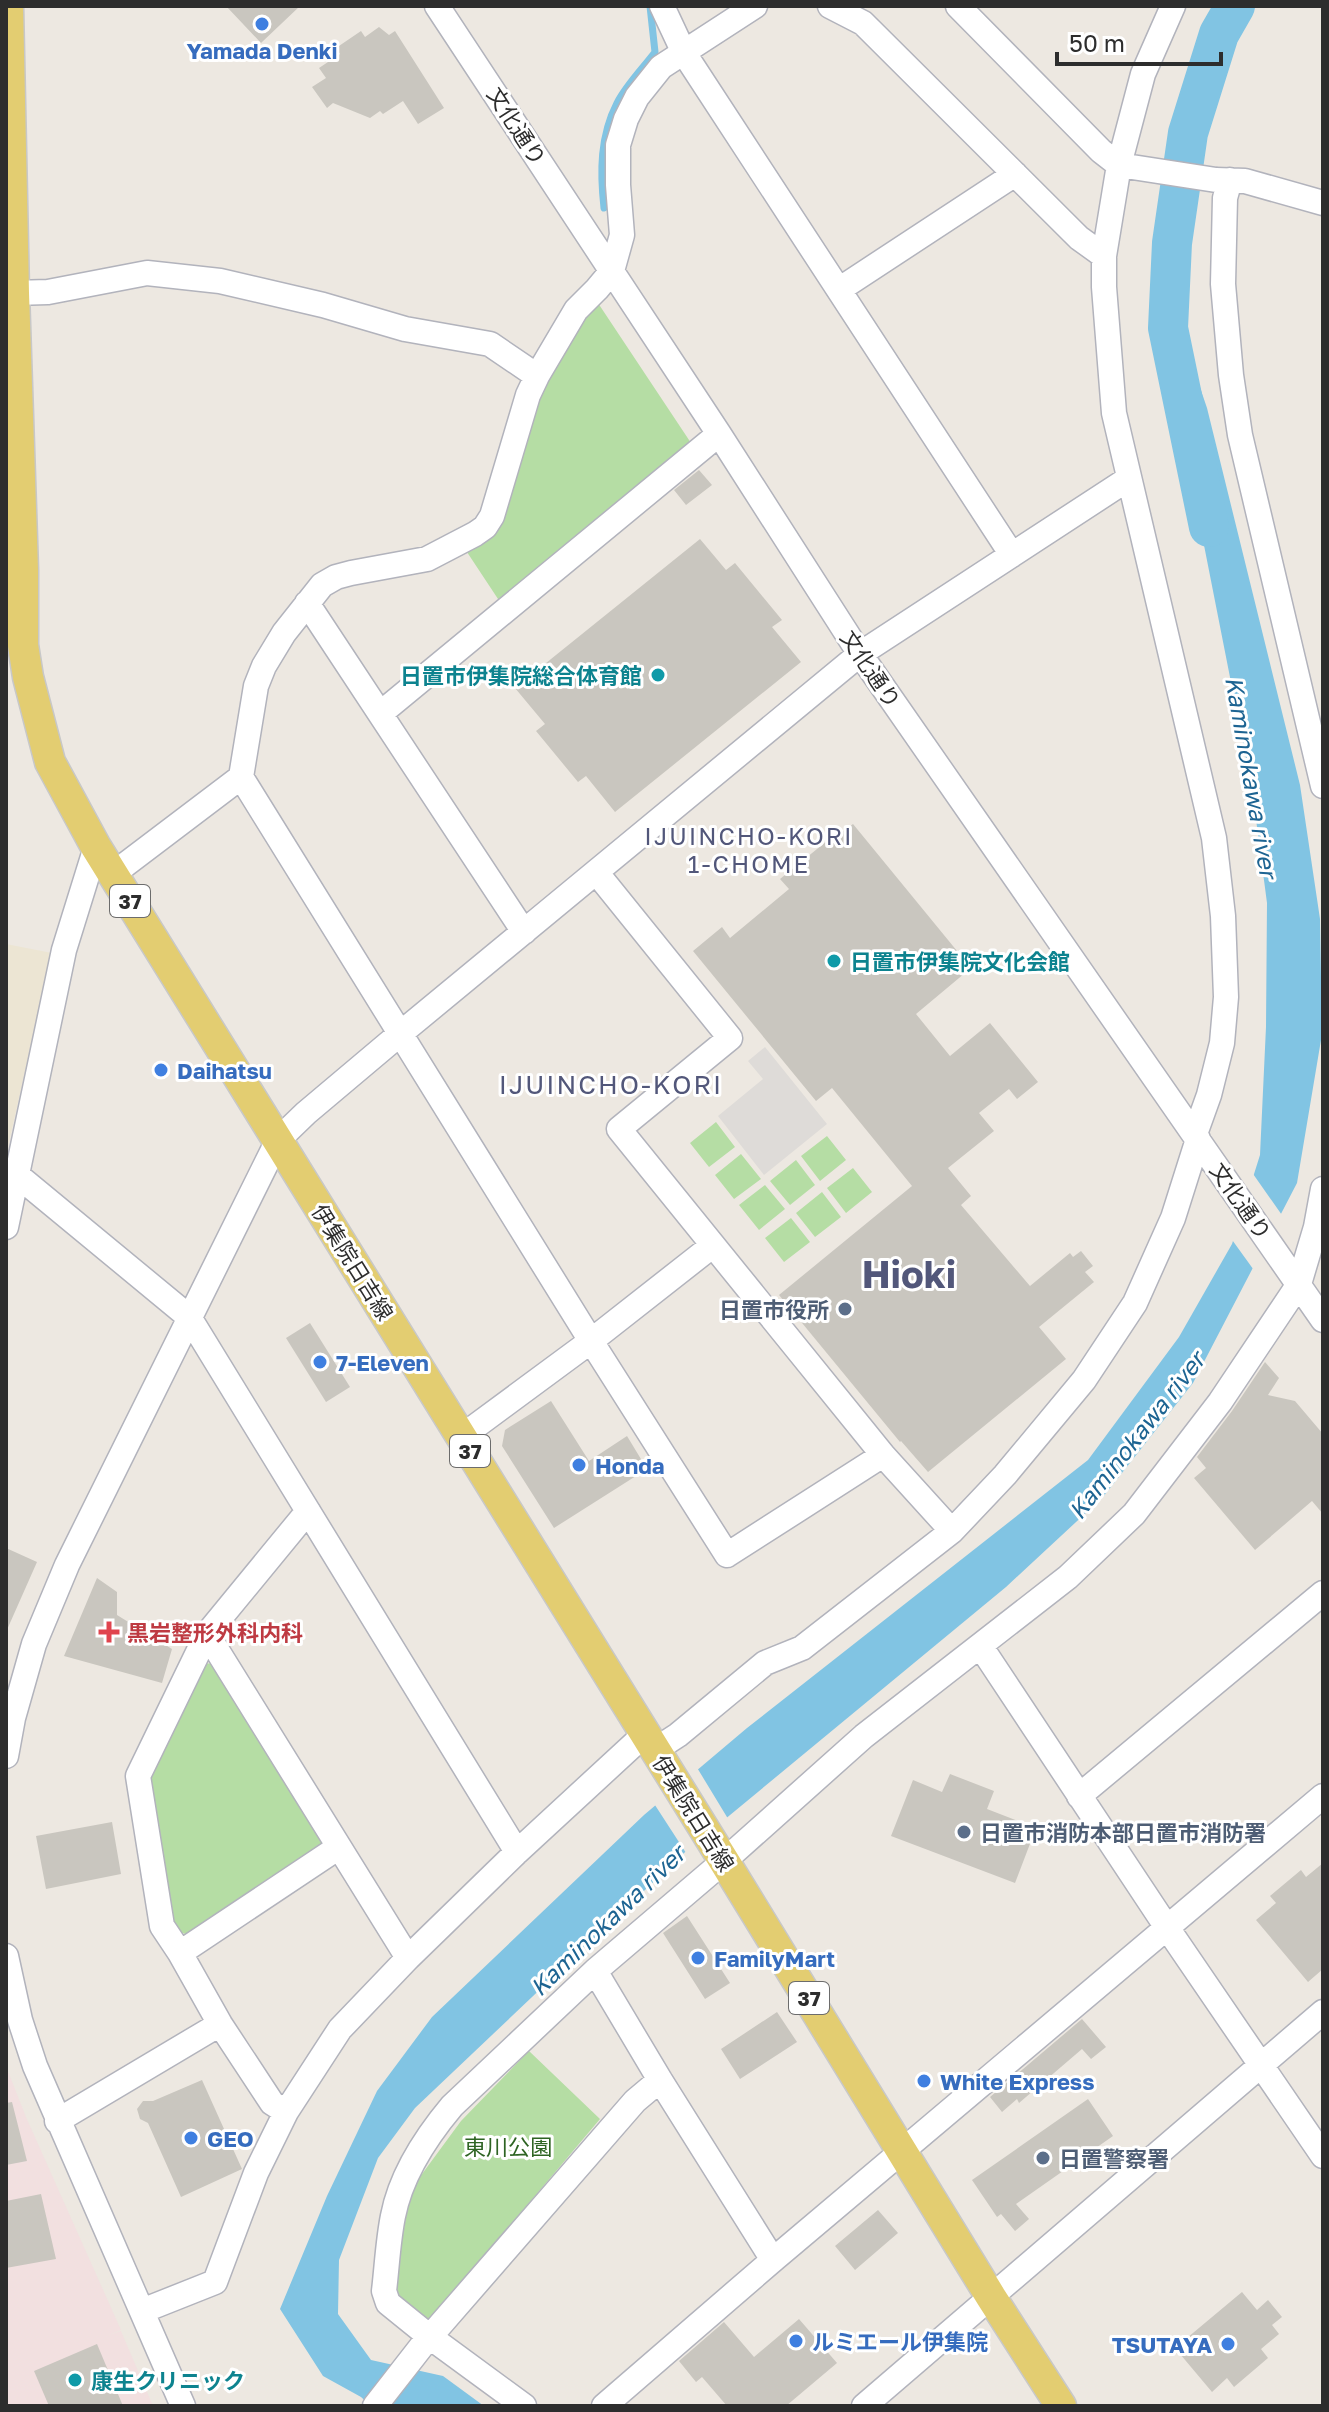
<svg xmlns="http://www.w3.org/2000/svg" width="1329" height="2412" viewBox="0 0 1329 2412" font-family="'Golos Text','Noto Sans JP',sans-serif">
  <style>
    .education { fill: #ece5d3 }
    .medical { fill: #f2e0e0 }
    .green { fill: #b5dda4 }
    .plaza { fill: #dedbd8 }
    .water { fill: #81c4e3 }
    .pier { fill: #ede8e1 }
    .lines { fill: none; stroke-linecap: round; stroke-linejoin: round }
    .stream { stroke: #81c4e3; stroke-width: 7 }
    .river { stroke: #81c4e3; stroke-width: 40 }
    .building { fill: #c9c6bf }
    .minor-casing { stroke: #b2b3bc; stroke-width: 27 }
    .major-casing { stroke: #c8c8c8; stroke-width: 33 }
    .minor { stroke: #fff; stroke-width: 24 }
    .major { stroke: #e3cd71; stroke-width: 30 }
    .shop-dot { fill: #3f7fe0; stroke: #fff; stroke-width: 3 }
    .culture-dot { fill: #0f9aa8; stroke: #fff; stroke-width: 3 }
    .service-dot { fill: #5c6f8a; stroke: #fff; stroke-width: 3 }
    .health-dot { fill: #e0444e; stroke: #fff; stroke-width: 3 }
    .labels { text-anchor: middle; dominant-baseline: central; stroke-width: 6; stroke-linejoin: round; paint-order: stroke }
    .shield { fill: #fff; stroke: #6c6c6c; stroke-width: 2 }
    .shield-label { font-size: 20px; font-weight: bold; fill: #2d2d2d }
    .shop-label { font-size: 22px; font-weight: bold; fill: #366cbe; stroke: #fff; text-anchor: start }
    .street-label { font-size: 22px; fill: #2d2d2d; stroke: #fff }
    .culture-label { font-size: 22px; font-weight: bold; fill: #0d838f; stroke: #fff; text-anchor: start }
    .service-label { font-size: 22px; font-weight: bold; fill: #4e5e75; stroke: #fff; text-anchor: start }
    .health-label { font-size: 22px; font-weight: bold; fill: #be3a42; stroke: #fff; text-anchor: start }
    .park-label { font-size: 22px; fill: #2e6423; stroke: #fff }
    .water-label { font-size: 24px; font-style: italic; fill: #1d6492; stroke: #fff }
    .neighbourhood-label { font-size: 24px; letter-spacing: 2px; fill: #52577a; stroke: #fff }
    .quarter-label { font-size: 26px; letter-spacing: 2px; fill: #52577a; stroke: #fff }
    .town-label { font-size: 38px; font-weight: bold; fill: #52577a; stroke: #fff }
  </style>
  <rect width="100%" height="100%" fill="#ede8e1"/>
  <!-- education -->
  <path class="education" d="M6,944L52,953L6,1155Z"/>
  <!-- medical -->
  <path class="medical" d="M6,2066L26,2117L121,2330L109,2335L121,2331L153,2406H9L6,2400Z"/>
  <!-- green -->
  <path class="green" d="M596,300L691,443L500,602L463,546L488,533L542,381Z
    M716,1122L735,1147L709,1167L690,1143Z
    M827,1136L846,1160L820,1181L801,1156Z
    M741,1154L761,1179L734,1199L715,1175Z
    M796,1160L815,1185L790,1205L770,1181Z
    M853,1168L872,1192L846,1213L827,1188Z
    M765,1185L785,1209L759,1230L739,1205Z
    M822,1192L841,1217L815,1237L796,1213Z
    M791,1218L810,1242L784,1262L765,1238Z
    M214,1663L325,1841L323,1851L188,1935L180,1932L172,1920L148,1778L203,1664Z
    M529,2051L600,2119L427,2324L398,2298L393,2291L411,2189L461,2121Z"/>
  <!-- plaza -->
  <path class="plaza" d="M765,1047L827,1124L764,1175L718,1116L763,1079L748,1061Z"/>
  <!-- water -->
  <path class="water" d="M1190,358L1207,408L1300,785L1320,919L1322,1034L1297,1183L1193,1383L1103,1497L1006,1587L684,1853L415,2108L378,2158L339,2260L338,2314L371,2360L443,2376L484,2406H371L361,2397L323,2376L280,2309L327,2196L377,2091L432,2017L644,1815L747,1728L1088,1460L1179,1337L1232,1244L1260,1155L1266,1027L1267,903L1252,789L1202,535Z"/>
  <!-- pier -->
  <path class="pier" d="M1251,1171L1284,1218L1256,1273L1230,1237Z
    M696,1766L730,1822L688,1856L653,1802Z"/>
  <g class="lines">
    <!-- stream -->
    <path class="stream" d="M604,208C600,172 600,136 617,103C626,85 643,68 655,52L650,6"/>
    <!-- river -->
    <path class="river" d="M1209,527L1168,328L1172,243L1188,133L1219,34L1235,6"/>
  </g>
  <!-- building -->
  <path class="building" d="M226,6H300L261,43Z
    M379,27L389,35L395,31L444,108L418,124L403,101L383,114L380,111L370,118L333,103L327,108L312,87L326,78L319,68L340,54L336,48L361,31L365,37Z
    M699,470L712,485L686,505L674,490Z
    M700,539L726,570L735,563L782,620L772,627L801,662L615,812L586,776L578,782L536,731L545,724L515,688Z
    M853,824L971,968L916,1014L950,1056L990,1023L1038,1082L1017,1099L1009,1089L979,1113L994,1131L948,1168L971,1196L961,1205L1030,1286L1070,1253L1073,1257L1081,1251L1093,1266L1085,1272L1094,1282L1039,1327L1066,1359L928,1472L901,1441L900,1442L779,1295L912,1186L832,1088L816,1101L693,951L722,927L730,938L789,889L780,879L838,832L840,834Z
    M310,1323L350,1387L326,1402L286,1338Z
    M1265,1362L1279,1378L1268,1395L1295,1401L1323,1434V1514L1312,1501L1255,1550L1194,1478L1206,1468L1197,1457L1232,1411Z
    M551,1401L589,1461L627,1436L647,1469L554,1528L502,1446L505,1430Z
    M6,1548L37,1562L6,1632Z
    M97,1578L117,1592V1615L172,1649L162,1683L64,1656Z
    M950,1774L994,1791L987,1809L1036,1828L1015,1883L891,1836L913,1780L942,1792Z
    M112,1822L121,1874L46,1889L36,1836Z
    M1323,1863V1969L1308,1982L1256,1920L1276,1903L1270,1896L1301,1870L1306,1877Z
    M687,1916L730,1983L705,1999L663,1933Z
    M777,2012L797,2042L740,2079L721,2049Z
    M1082,2019L1106,2047L1091,2059L1082,2049L1019,2103L1017,2099L1002,2112L990,2097Z
    M202,2080L242,2169L181,2197L148,2123L140,2119L137,2109L143,2101H153Z
    M1088,2099L1113,2136L1016,2204L1029,2219L1015,2231L1001,2214L997,2217L972,2180Z
    M12,2102L27,2161L6,2165V2103Z
    M41,2194L56,2259L6,2268V2201Z
    M878,2210L898,2233L855,2270L835,2246Z
    M1242,2292L1257,2310L1268,2300L1282,2317L1272,2325L1279,2334L1261,2349L1268,2358L1234,2387L1227,2378L1212,2392L1175,2348Z
    M799,2319L837,2363L786,2406H727L702,2377L696,2382L679,2361L724,2322L754,2357Z
    M97,2344L123,2406H49L34,2371Z"/>
  <g class="lines">
    <defs>
      <path id="minor" d="M437,6L719,434L860,654L1323,1320
        M662,6L684,53L1012,555
        M830,6L863,23L1079,238L1104,256
        M958,6L1101,151L1119,165L1216,180L1245,181L1323,203
        M1173,6L1143,74L1119,165L1104,256V287L1114,413L1214,838L1223,916L1226,997L1222,1043L1209,1095L1195,1134
        M1230,180L1225,198L1223,284L1231,375L1240,435L1323,786
        M840,289L1015,174
        M14,293L48,292L147,273L220,281L323,305L405,329L490,344L537,376
        M307,603L524,932
        M381,713L719,434
        M241,777L591,1341L727,1555L883,1455
        M596,872L730,1038L619,1129L883,1455L952,1531
        M113,874L241,777L256,686L264,666L284,633L322,585L336,577L351,573L427,559L475,534L485,527L492,516L528,395L537,376L576,310L597,289L612,271L622,235L618,185V145L626,119L637,97L661,67L755,6
        M17,1175L189,1317L517,1852
        M6,1227L64,950L96,847
        M461,1437L591,1341L712,1246
        M207,1634L408,1958
        M981,1647L1168,1929L1323,2156
        M655,1750L678,1735L765,1663L802,1648L952,1531L1005,1475L1084,1380L1135,1303L1173,1218L1198,1139
        M6,1756L13,1718L34,1644L67,1565L278,1140L306,1113L401,1033L860,654L1128,479
        M1079,1796L1323,1593
        M180,1953L339,1847
        M6,1956L20,2020L35,2066L183,2406
        M595,1971L660,2080L773,2260
        M286,2112L272,2103L220,2024L180,1953L162,1926L138,1776L207,1634L308,1511
        M57,2121L220,2024
        M142,2311L215,2282L256,2173L286,2112L340,2029L408,1958L517,1852L645,1734
        M375,2406L421,2347L635,2101L660,2080
        M524,2406L430,2337L388,2303L384,2291C387,2266 388,2241 393,2216C401,2175 426,2137 452,2106L595,1971L724,1861L864,1736L1068,1577L1134,1514L1220,1402L1299,1284L1316,1227L1323,1189
        M604,2406L773,2260L1323,1796
        M864,2406L1323,2012"/>
      <path id="major" d="M8,6L14,293L23,570V645L28,677L50,762L96,847L724,1861L991,2297L1061,2406"/>
    </defs>
    <!-- minor casing -->
    <use href="#minor" class="minor-casing"/>
    <!-- major casing -->
    <use href="#major" class="major-casing"/>
    <!-- minor -->
    <use href="#minor" class="minor"/>
    <!-- major -->
    <use href="#major" class="major"/>
  </g>
  <!-- markers -->
  <g class="shop-dot">
    <circle cx="262" cy="24" r="8"/>
    <circle cx="161" cy="1070" r="8"/>
    <circle cx="320" cy="1362" r="8"/>
    <circle cx="579" cy="1465" r="8"/>
    <circle cx="698" cy="1958" r="8"/>
    <circle cx="924" cy="2081" r="8"/>
    <circle cx="191" cy="2138" r="8"/>
    <circle cx="796" cy="2341" r="8"/>
    <circle cx="1228" cy="2344" r="8"/>
  </g>
  <g class="culture-dot">
    <circle cx="658" cy="675" r="8"/>
    <circle cx="834" cy="961" r="8"/>
    <circle cx="75" cy="2380" r="8"/>
  </g>
  <g class="service-dot">
    <circle cx="845" cy="1309" r="8"/>
    <circle cx="964" cy="1832" r="8"/>
    <circle cx="1043" cy="2158" r="8"/>
  </g>
  <path class="health-dot" d="M105 1620h8v8h8v8h-8v8h-8v-8h-8v-8h8z"/>
  <g class="labels">
    <!-- shield labels -->
    <g class="shield">
      <rect x="110" y="885" width="40" height="32" rx="6"/>
      <rect x="450" y="1435" width="40" height="32" rx="6"/>
      <rect x="789" y="1982" width="40" height="32" rx="6"/>
    </g>
    <g class="shield-label">
      <text x="130" y="901">37</text>
      <text x="470" y="1451">37</text>
      <text x="809" y="1998">37</text>
    </g>
    <!-- shop labels -->
    <g class="shop-label">
      <text x="262" y="50" text-anchor="middle">Yamada Denki</text>
      <text x="177" y="1070">Daihatsu</text>
      <text x="336" y="1362">7-Eleven</text>
      <text x="595" y="1465">Honda</text>
      <text x="714" y="1958">FamilyMart</text>
      <text x="940" y="2081">White Express</text>
      <text x="207" y="2138">GEO</text>
      <text x="812" y="2341">ルミエール伊集院</text>
      <text x="1212" y="2344" text-anchor="end">TSUTAYA</text>
    </g>
    <!-- street labels -->
    <g class="street-label">
      <text transform="translate(517 126) rotate(57)">文化通り</text>
      <text transform="translate(871 669) rotate(56)">文化通り</text>
      <text transform="translate(1241 1201) rotate(55)">文化通り</text>
      <text transform="translate(353 1262) rotate(58)">伊集院日吉線</text>
      <text transform="translate(694 1813) rotate(58)">伊集院日吉線</text>
    </g>
    <!-- culture labels -->
    <g class="culture-label">
      <text x="642" y="675" text-anchor="end">日置市伊集院総合体育館</text>
      <text x="850" y="961">日置市伊集院文化会館</text>
      <text x="91" y="2380">康⽣クリニック</text>
    </g>
    <!-- service labels -->
    <g class="service-label">
      <text x="829" y="1309" text-anchor="end">日置市役所</text>
      <text x="980" y="1832">日置市消防本部日置市消防署</text>
      <text x="1059" y="2158">日置警察署</text>
    </g>
    <!-- health labels -->
    <g class="health-label">
      <text x="127" y="1632">黒岩整形外科内科</text>
    </g>
    <!-- park labels -->
    <g class="park-label">
      <text x="508" y="2146">東川公園</text>
    </g>
    <!-- water labels -->
    <g class="water-label">
      <text transform="translate(1252 777) rotate(80)">Kaminokawa river</text>
      <text transform="translate(1136 1435) rotate(-52)">Kaminokawa river</text>
      <text transform="translate(607 1920) rotate(-44)">Kaminokawa river</text>
    </g>
    <!-- neighbourhood labels -->
    <g class="neighbourhood-label">
      <text x="749" y="835">IJUINCHO-KORI<tspan x="749" dy="28">1-CHOME</tspan></text>
    </g>
    <!-- quarter labels -->
    <g class="quarter-label">
      <text x="611" y="1084">IJUINCHO-KORI</text>
    </g>
    <!-- town labels -->
    <g class="town-label">
      <text x="909" y="1273">Hioki</text>
    </g>
  </g>
  <!-- border -->
  <rect width="1329" height="2412" fill="none" stroke="#2d2d2d" stroke-width="16"/>
  <!-- scale -->
  <path d="M1057 52v12h164v-12" fill="none" stroke="#2d2d2d" stroke-width="4"/>
  <text x="1069" y="52" font-size="24" fill="#2d2d2d" stroke="#ffffff" stroke-width="6" paint-order="stroke">50 m</text>
</svg>
